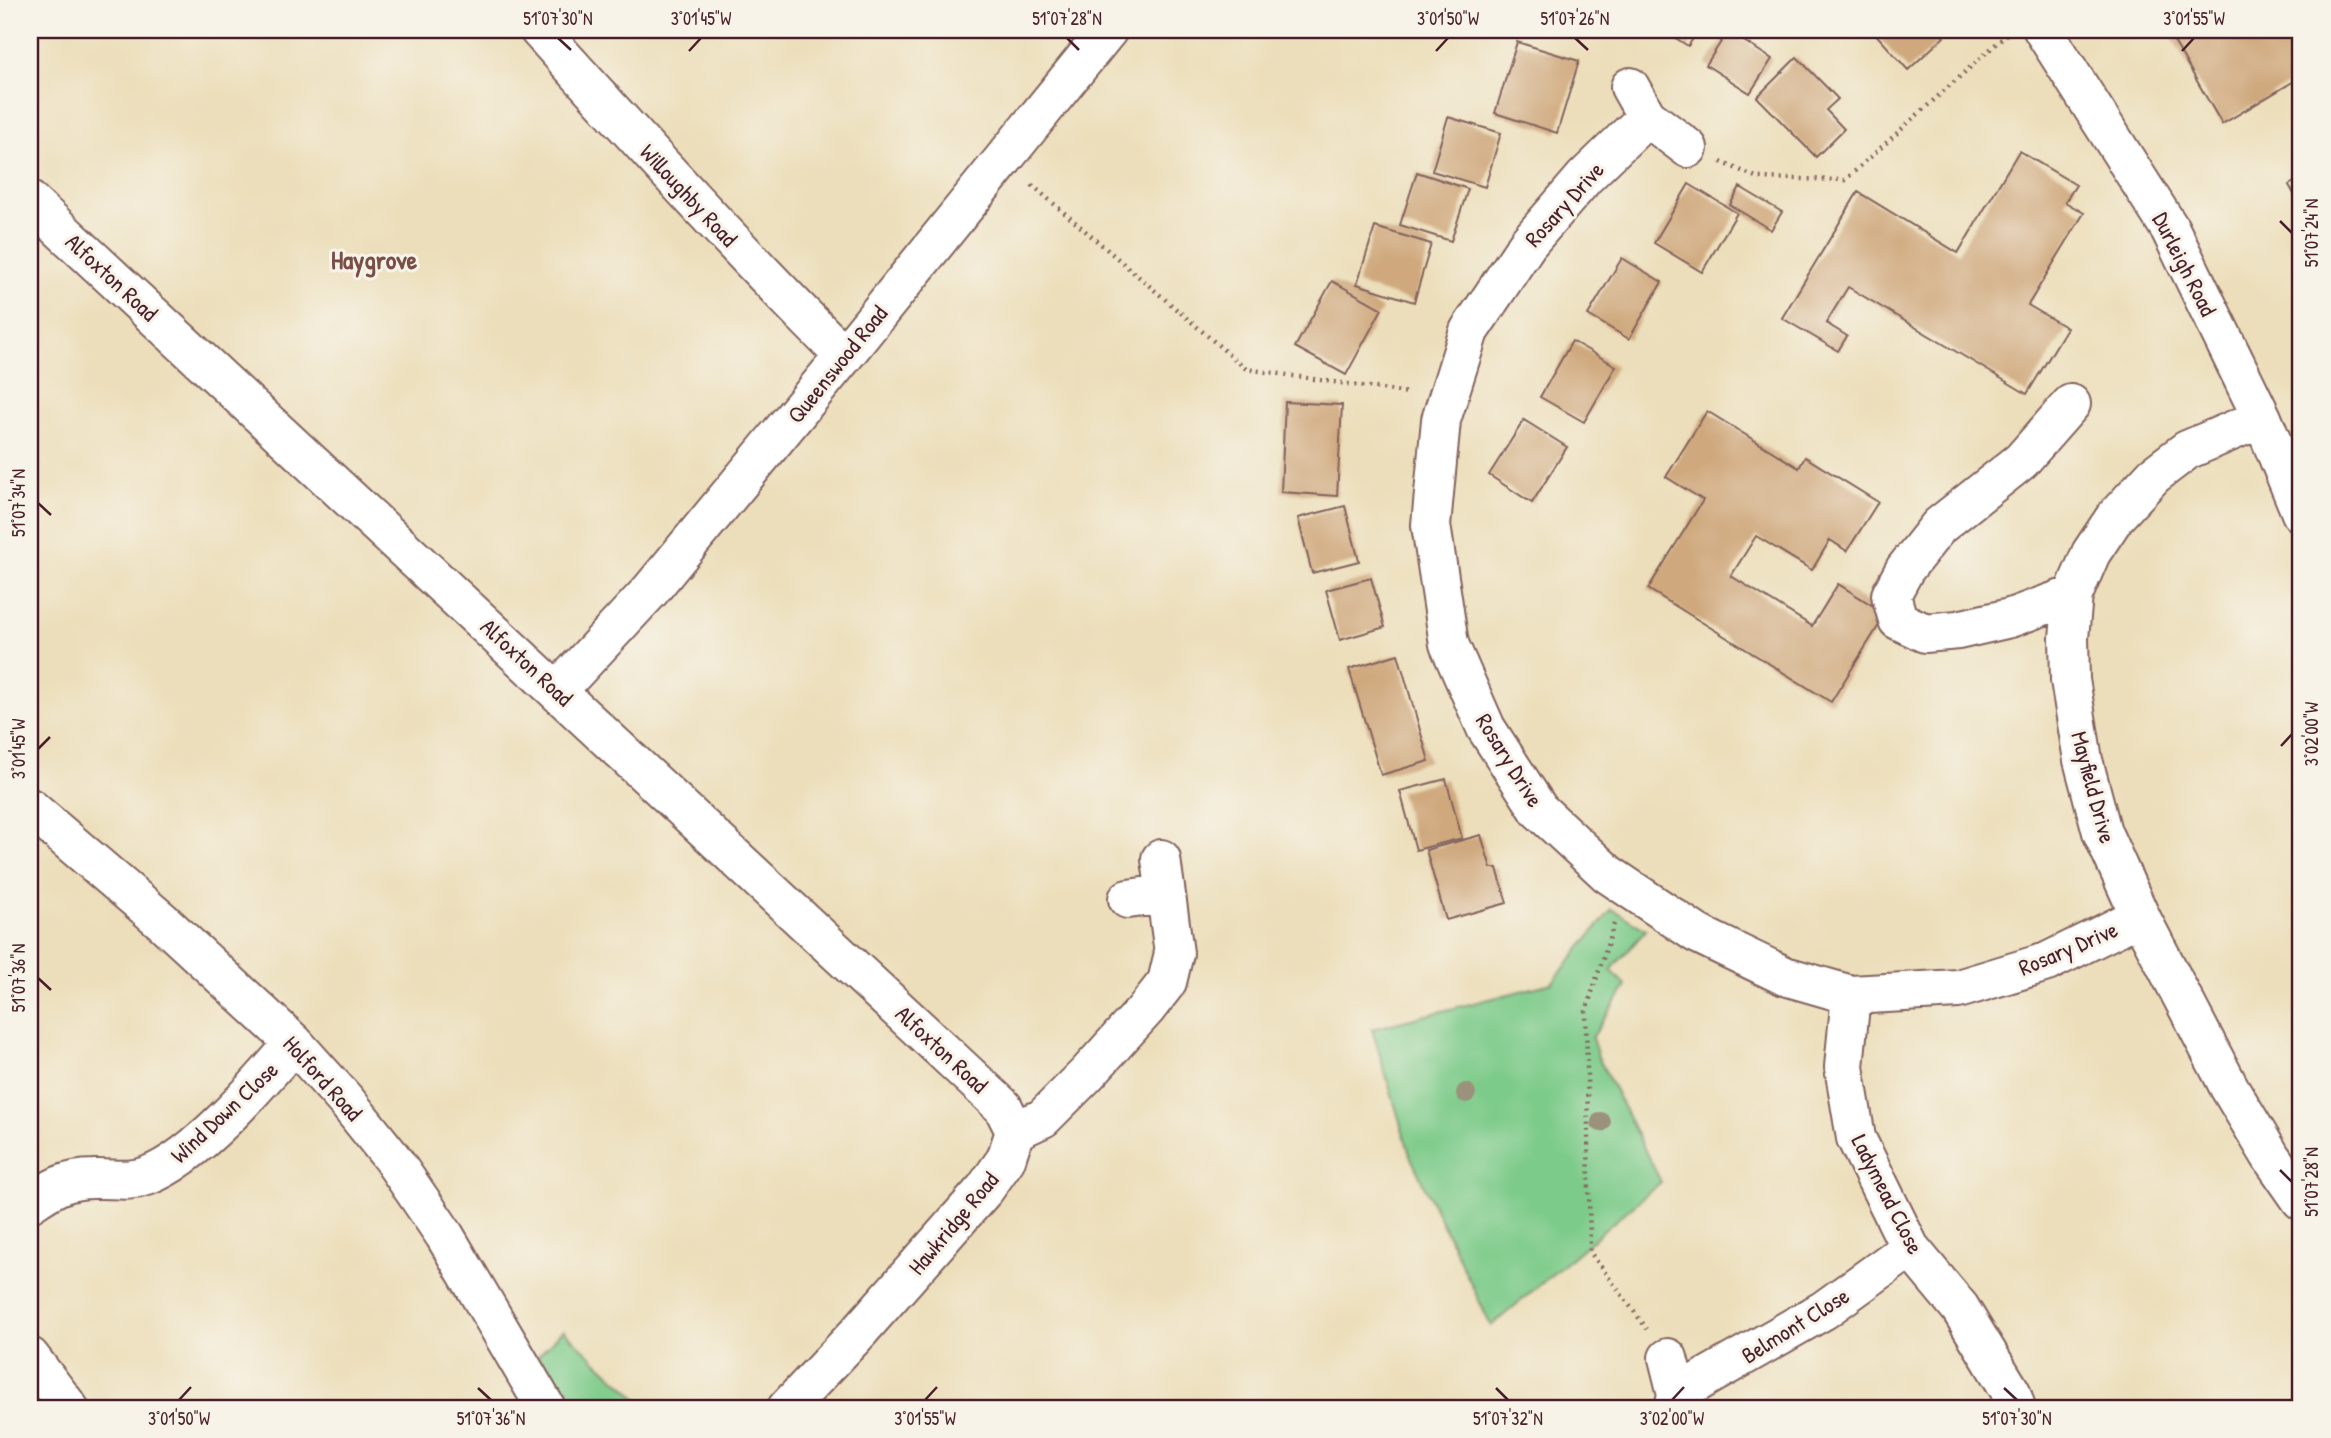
<svg xmlns="http://www.w3.org/2000/svg" width="2331" height="1438" viewBox="0 0 2331 1438" font-family="'Patrick Hand',sans-serif">
  <style>
    .green { fill: #7dcb8a; stroke: #64755a; stroke-width: 2 }
    .building { fill: #cfa87d }
    .lines { fill: none; stroke-linecap: round; stroke-linejoin: round }
    .minor-casing { stroke: #83625d; stroke-width: 42 }
    .path { stroke: #83625d; stroke-width: 4.5; stroke-dasharray: 2 5; stroke-linecap: butt }
    .minor { stroke: #fff; stroke-width: 38 }
    .tree { fill: #9b927b }
    .ticks { fill: none; stroke: #4a1f2b; stroke-width: 2.5 }
    .labels { text-anchor: middle; dominant-baseline: central; stroke-width: 6; stroke-linejoin: round; paint-order: stroke }
    .street-label { font-size: 23px; fill: #4a1f2b; stroke: #f7f3e8 }
    .quarter-label { font-size: 26px; font-weight: bold; fill: #794f48; stroke: #f7f3e8 }
    .neatline { fill: none; stroke: #4a1f2b; stroke-width: 2.5 }
    .ticks-label { font-size: 18px; text-anchor: middle; fill: #4a1f2b }
  </style>
  <rect width="100%" height="100%" fill="#f7f3e8"/>
  <filter id="ink" filterUnits="userSpaceOnUse"><feTurbulence type="fractalNoise" baseFrequency=".0143" numOctaves="2"/><feDisplacementMap in="SourceGraphic" scale="14" xChannelSelector="R" yChannelSelector="G"/><feConvolveMatrix kernelMatrix="1 2 1 2 8 2 1 2 1" color-interpolation-filters="sRGB"/></filter>
  <filter id="wash" filterUnits="userSpaceOnUse"><feTurbulence type="fractalNoise" baseFrequency=".00686" numOctaves="4" result="noise"/><feDisplacementMap in="SourceGraphic" scale="28" xChannelSelector="R" yChannelSelector="G"/><feGaussianBlur stdDeviation="1.57" result="paint"/><feColorMatrix in="noise" values="0 0 0 0 0 0 0 0 0 0 0 0 0 0 0 0 0 1.4 0 .05"/><feComposite in="paint" operator="in"/></filter>
  <g filter="url(#wash)">
    <rect width="100%" height="100%" fill="#ecdeba"/>
    <!-- green -->
    <path class="green" d="M1612,909L1646,930L1611,970L1626,986L1592,1038L1598,1057L1661,1182L1491,1326L1411,1158L1372,1029L1552,983Z
      M563,1330L647,1408H568L538,1356Z"/>
    <g id="blocks">
      <!-- building -->
      <path class="building" d="M1663,30H1699L1688,46Z
        M1872,30H1938L1944,37L1908,70Z
        M2185,30H2301V77L2222,124L2172,38Z
        M1728,31L1772,59L1750,93L1706,65Z
        M1517,42L1579,61L1557,133L1495,113Z
        M1797,57L1838,99L1826,110L1844,129L1816,157L1757,97Z
        M1448,117L1501,133L1485,187L1432,171Z
        M2019,151L2076,185L2065,202L2084,213L2028,305L2067,328L2027,394L1848,287L1826,323L1847,336L1838,351L1782,318L1858,192L1958,253Z
        M1417,172L1468,189L1451,241L1400,225Z
        M2301,178V206L2289,185Z
        M1689,184L1737,213L1702,272L1654,243Z
        M1740,187L1782,212L1771,230L1730,205Z
        M1375,227L1431,244L1414,302L1357,284Z
        M1622,258L1662,282L1629,339L1588,315Z
        M1332,281L1382,309L1346,375L1295,347Z
        M1572,341L1616,366L1584,422L1540,397Z
        M1285,402L1342,405L1337,496L1281,492Z
        M1707,411L1799,468L1805,457L1878,502L1847,551L1830,540L1812,570L1756,536L1731,576L1812,626L1838,584L1886,614L1831,702L1648,589L1703,500L1666,477Z
        M1524,420L1567,447L1532,503L1489,475Z
        M1345,506L1359,561L1312,573L1298,518Z
        M1371,578L1385,627L1340,640L1326,590Z
        M1398,654L1429,761L1381,775L1349,669Z
        M1446,779L1462,838L1416,850L1400,791Z
        M1481,835L1491,868H1497L1507,903L1446,920L1426,850Z"/>
    </g>
  </g>
  <g filter="url(#ink)">
    <use href="#blocks" fill-opacity="0" stroke="#83625d" stroke-width="2"/>
    <g class="lines">
      <defs>
        <path id="minor" d="M539,30C639,141 739,251 844,356
          M2043,30L2170,229L2262,418L2301,513
          M1630,87L1647,117L1688,148
          M1647,117L1585,177L1528,243L1469,331L1441,420L1431,525L1449,644L1486,728L1539,810L1608,874L1696,933L1785,976L1851,995L1958,989L2047,962L2140,916
          M30,201L1003,1107L1015,1131
          M2071,404L2021,461L1939,526L1905,569L1891,595L1898,620L1925,633L1958,630L2010,618L2073,595
          M2262,418L2187,450L2154,475L2115,517L2091,553L2073,595L2069,638L2070,680L2083,760L2102,832L2140,916L2229,1087L2271,1157L2301,1200
          M558,690L650,591L844,356L1108,30
          M30,808L162,921L255,1007L294,1043L347,1102L391,1157L445,1236L546,1408
          M1128,899L1164,894
          M1851,995L1844,1067L1856,1138L1910,1248L1960,1308L2011,1392L2016,1408
          M30,1203C52,1188 66,1179 94,1179C113,1178 127,1183 147,1176C196,1158 260,1083 294,1043
          M30,1357L69,1408
          M1668,1358L1677,1394L1674,1408
          M1677,1394L1824,1310L1910,1248
          M787,1408L857,1334L985,1189L1006,1159L1015,1131L1043,1118L1087,1074L1146,1009L1167,982L1174,953L1161,859"/>
      </defs>
      <!-- minor casing -->
      <use href="#minor" class="minor-casing"/>
      <!-- path -->
      <path class="path" d="M1721,162L1758,178L1845,180L2006,35
        M1032,185L1246,369L1409,393
        M1614,924L1586,1011L1590,1252L1647,1329"/>
      <!-- minor -->
      <use href="#minor" class="minor"/>
    </g>
    <!-- trees -->
    <g class="tree">
      <circle cx="1466" cy="1093" r="10"/>
      <circle cx="1601" cy="1122" r="10"/>
    </g>
  </g>
  <!-- ticks -->
  <path class="ticks" d="M558,38L571,50M1067,38L1079,50M1575,38L1588,50M689,51L701,38M1436,51L1448,38M2182,51L2194,38M2280,221L2292,233M38,503L51,515M2281,746L2292,734M38,749L50,737M38,978L51,990M2280,1170L2292,1182M478,1388L491,1400M1496,1388L1508,1400M2004,1388L2017,1400M179,1400L191,1387M925,1400L937,1387M1672,1400L1684,1387"/>
  <g class="labels">
    <!-- street labels -->
    <g class="street-label">
      <text transform="translate(689 195) rotate(47)">Willoughby Road</text>
      <text transform="translate(1564 204) rotate(-48)">Rosary Drive</text>
      <text transform="translate(2185 264) rotate(63)">Durleigh Road</text>
      <text transform="translate(112 277) rotate(43)">Alfoxton Road</text>
      <text transform="translate(837 364) rotate(-51)">Queenswood Road</text>
      <text transform="translate(527 662) rotate(43)">Alfoxton Road</text>
      <text transform="translate(1510 760) rotate(58)">Rosary Drive</text>
      <text transform="translate(2094 787) rotate(75)">Mayfield Drive</text>
      <text transform="translate(2068 948) rotate(-23)">Rosary Drive</text>
      <text transform="translate(942 1049) rotate(43)">Alfoxton Road</text>
      <text transform="translate(323 1078) rotate(48)">Holford Road</text>
      <text transform="translate(224 1112) rotate(-43)">Wind Down Close</text>
      <text transform="translate(1888 1194) rotate(63)">Ladymead Close</text>
      <text transform="translate(953 1223) rotate(-50)">Hawkridge Road</text>
      <text transform="translate(1795 1325) rotate(-32)">Belmont Close</text>
    </g>
    <!-- quarter labels -->
    <g class="quarter-label">
      <text x="374" y="259">Haygrove</text>
    </g>
  </g>
  <!-- margin -->
  <rect width="2331" height="1438" fill="none" stroke="#f7f3e8" stroke-width="77"/>
  <rect x="38" y="38" width="2254" height="1362" class="neatline"/>
  <g class="ticks-label">
    <text x="558" y="25">51°07'30"N</text>
    <text x="701" y="25">3°01'45"W</text>
    <text x="1067" y="25">51°07'28"N</text>
    <text x="1448" y="25">3°01'50"W</text>
    <text x="1575" y="25">51°07'26"N</text>
    <text x="2194" y="25">3°01'55"W</text>
    <text transform="translate(2312 233) rotate(-90)" y="6">51°07'24"N</text>
    <text transform="translate(19 503) rotate(-90)" y="6">51°07'34"N</text>
    <text transform="translate(2312 734) rotate(-90)" y="6">3°02'00"W</text>
    <text transform="translate(19 749) rotate(-90)" y="6">3°01'45"W</text>
    <text transform="translate(19 978) rotate(-90)" y="6">51°07'36"N</text>
    <text transform="translate(2312 1182) rotate(-90)" y="6">51°07'28"N</text>
    <text x="179" y="1425">3°01'50"W</text>
    <text x="491" y="1425">51°07'36"N</text>
    <text x="925" y="1425">3°01'55"W</text>
    <text x="1508" y="1425">51°07'32"N</text>
    <text x="1672" y="1425">3°02'00"W</text>
    <text x="2017" y="1425">51°07'30"N</text>
  </g>
</svg>
